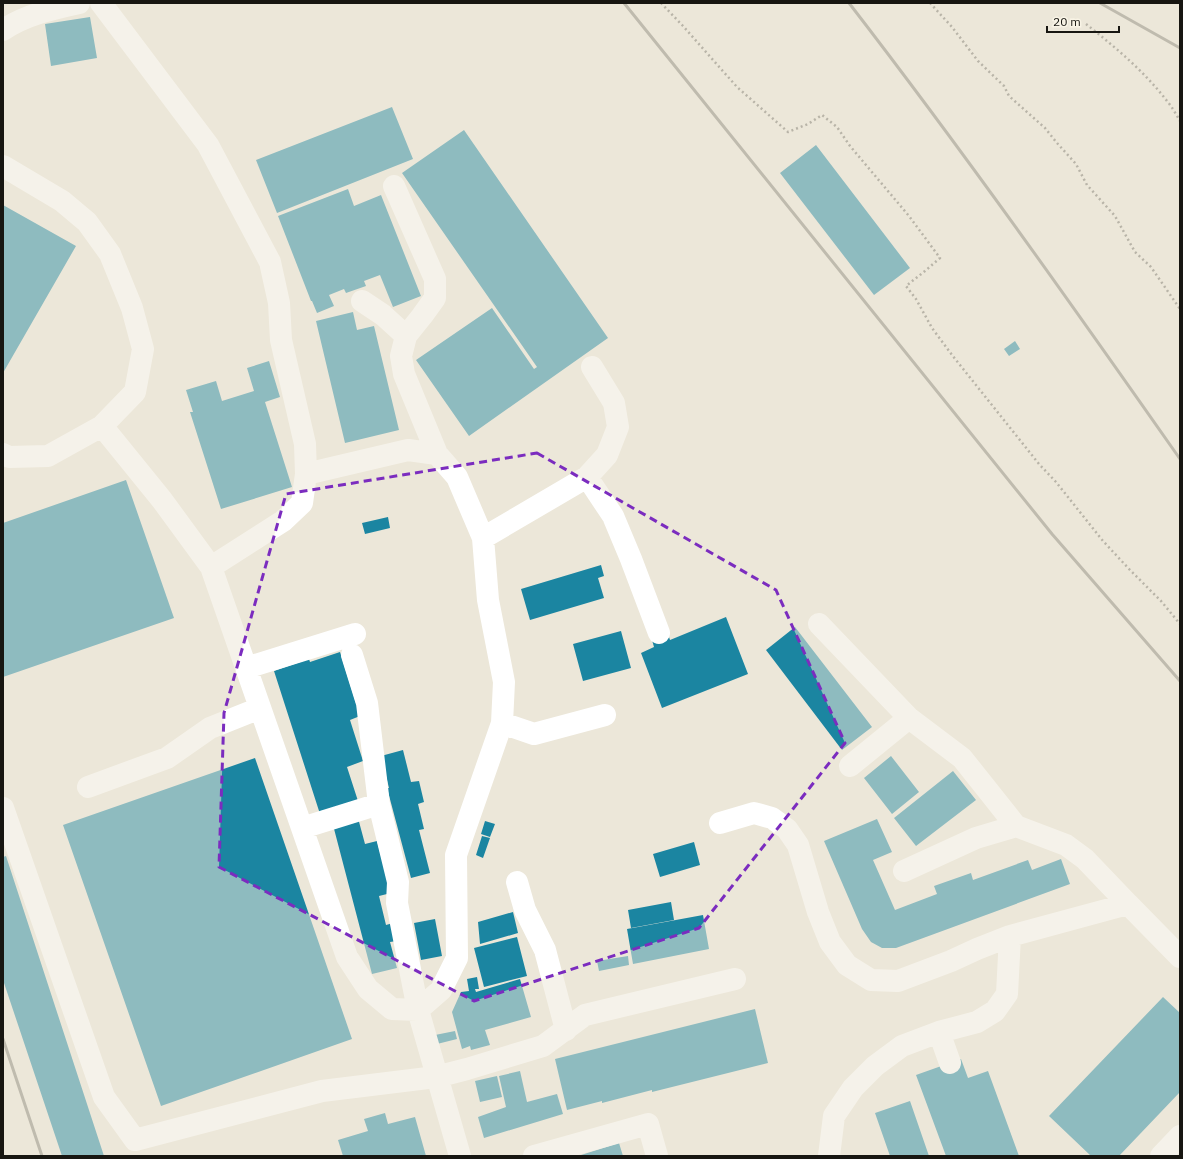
<svg xmlns="http://www.w3.org/2000/svg" width="1183" height="1159" viewBox="0 0 1183 1159" font-family="'IBM Plex Sans',sans-serif">
  <style>
    .building { fill: #1b85a1 }
    .lines { fill: none; stroke-linecap: round; stroke-linejoin: round }
    .path { stroke: #79766d; stroke-width: 2.5; stroke-dasharray: 2 3; stroke-linecap: butt }
    .minor { stroke: #fff; stroke-width: 22 }
    .rail { stroke: #88857b; stroke-width: 3 }
    .marked { fill: none; stroke: #7b2cbf; stroke-width: 3; stroke-dasharray: 8 5; stroke-linejoin: round }
  </style>
  <rect width="100%" height="100%" fill="#ece7d9"/>
  <!-- building -->
  <path class="building" d="M90,17L97,58L51,66L45,24Z
    M392,107L413,159L277,213L256,160Z
    M464,130L608,338L469,436L416,360L492,308L534,369L537,367L402,173Z
    M816,145L910,268L874,295L780,173Z
    M348,189L354,206L381,195L421,296L393,307L380,275L364,281L366,286L346,293L344,289L329,295L334,306L317,313L312,301H311L278,216Z
    M3,205L76,246L3,373Z
    M353,312L357,330L374,326L399,430L345,443L316,321Z
    M1015,341L1020,349L1009,356L1004,349Z
    M269,361L280,397L265,402L292,487L221,509L190,412H193L186,390L216,381L222,401L254,391L247,368Z
    M126,480L174,618L3,677V523Z
    M388,517L390,528L365,534L362,523Z
    M601,565L604,576L598,578L604,598L530,620L521,589Z
    M726,617L748,674L662,708L641,653L654,647L652,640L668,634L670,640Z
    M795,627L872,727L842,750L766,650Z
    M621,631L631,668L583,681L573,644Z
    M340,652L360,716L350,720L363,761L347,767L358,801L320,814L274,671L309,659L310,662Z
    M403,750L411,782L419,781L424,802L418,804L424,829L419,830L430,873L411,878L387,788H389L381,756Z
    M891,756L919,792L892,814L864,778Z
    M255,758L352,1039L161,1106L63,825Z
    M953,771L976,800L916,846L894,818Z
    M358,818L365,844L377,841L391,893L379,896L386,925L393,923L397,941L390,942L397,968L372,974L333,825Z
    M877,819L892,852L873,860L895,910L937,894L934,886L971,873L973,880L1028,860L1032,870L1061,859L1070,884L896,948H882L871,942L862,929L824,841Z
    M485,821L495,824L490,837L481,834Z
    M482,836L490,838L483,858L476,855Z
    M694,842L700,865L660,877L653,854Z
    M6,856L104,1156H62L3,980V857Z
    M671,902L674,920L631,928L628,910Z
    M513,912L518,933L480,944L478,922Z
    M703,915L709,949L633,964L627,929Z
    M435,919L442,956L421,960L414,923Z
    M517,937L527,976L484,987L474,948Z
    M628,956L629,965L599,971L597,961Z
    M477,977L479,989H475L476,992L520,979L531,1017L485,1030L490,1045L471,1050L470,1046L462,1049L452,1012L461,992L469,991L467,979Z
    M1163,997L1180,1013V1092L1119,1156H1091L1049,1116Z
    M755,1009L768,1063L652,1092V1090L602,1103V1101L567,1110L555,1059Z
    M455,1031L457,1039L437,1044L435,1035Z
    M961,1059L968,1078L988,1071L1019,1156H946L916,1075Z
    M520,1071L527,1102L557,1094L563,1114L484,1138L478,1117L506,1107L499,1076Z
    M497,1076L502,1097L480,1102L475,1081Z
    M910,1101L929,1156H890L875,1113Z
    M385,1113L388,1124L415,1117L426,1156H343L338,1140L368,1131L364,1119Z
    M619,1143L623,1156H578Z"/>
  <g class="lines">
    <!-- path -->
    <path class="path" d="M661,3L683,26L737,87L788,132L808,124L822,115L837,127L850,146L909,216L940,258L925,271L906,286L916,299L932,328L952,355L1039,464L1056,482L1103,541L1130,570L1161,601L1180,624
      M930,3L952,27L978,61L1004,86L1009,96L1045,128L1057,143L1076,164L1087,185L1115,216L1135,252L1151,267L1180,309
      M1086,24C1115,47 1144,71 1167,101C1172,107 1176,114 1180,121"/>
    <!-- minor -->
    <path class="minor" d="M101,3L208,145L270,262L279,303L281,340L305,444L306,474L302,503L283,521L211,567
      M3,30C25,15 52,9 79,3
      M3,166L62,201L87,222L110,254L132,308L143,349L135,392L102,426L48,456L9,457L3,454
      M394,186L435,279V298L422,316L406,336L401,356L404,374L437,454
      M362,301L383,315L406,336
      M102,426L162,500L211,567L347,957L368,989L392,1009L418,1010L441,990L457,958L456,855L502,723L504,682L488,600L483,538L457,477L437,454L408,450L306,474
      M587,477L613,516L631,559L659,633
      M483,538L587,477L607,455L618,427L614,403L592,367
      M819,624L909,718L962,758L1016,826
      M352,655L367,703L379,804L398,882L397,903L418,1010L460,1156
      M246,668L355,634
      M502,723L534,734L605,715
      M850,766L909,718
      M88,787L167,758L210,728L260,708
      M3,808L104,1097L135,1140L322,1091L436,1077L467,1069L543,1046L585,1015L735,979
      M720,823L754,813L772,818L787,829L798,845L818,912L830,942L847,965L871,980L898,981L951,961L977,949L1010,936L1128,904L1180,957
      M302,828L379,804
      M904,871L976,838L1016,826L1066,845L1085,859L1128,904
      M517,882L525,910L545,950L566,1030
      M939,1032L950,1063
      M534,1156L648,1124L657,1156
      M829,1156L834,1116L853,1088L875,1066L902,1046L939,1032L977,1022L995,1011L1007,994L1010,936
      M1161,1156L1180,1136"/>
    <!-- rail -->
    <path class="rail" d="M624,3L1052,534L1180,681
      M849,3C964,152 1072,305 1180,459
      M1100,3L1180,48
      M3,1039L42,1156"/>
  </g>
  <!-- marked area -->
  <path d="M0 0H1183V1159H0ZM537,453L776,590L845,743L699,928L474,1001L219,867L224,713L286,494Z" fill="#ece7d9" fill-opacity=".55" fill-rule="evenodd"/>
  <path class="marked" d="M537,453L776,590L845,743L699,928L474,1001L219,867L224,713L286,494Z"/>
  <!-- border -->
  <rect width="1183" height="1159" fill="none" stroke="#171611" stroke-width="8"/>
  <!-- scale -->
  <path d="M1047 26v6h72v-6" fill="none" stroke="#171611" stroke-width="2"/>
  <text x="1053" y="26" font-size="12" fill="#171611" stroke="#f9f4e6" stroke-width="3" paint-order="stroke">20 m</text>
</svg>
